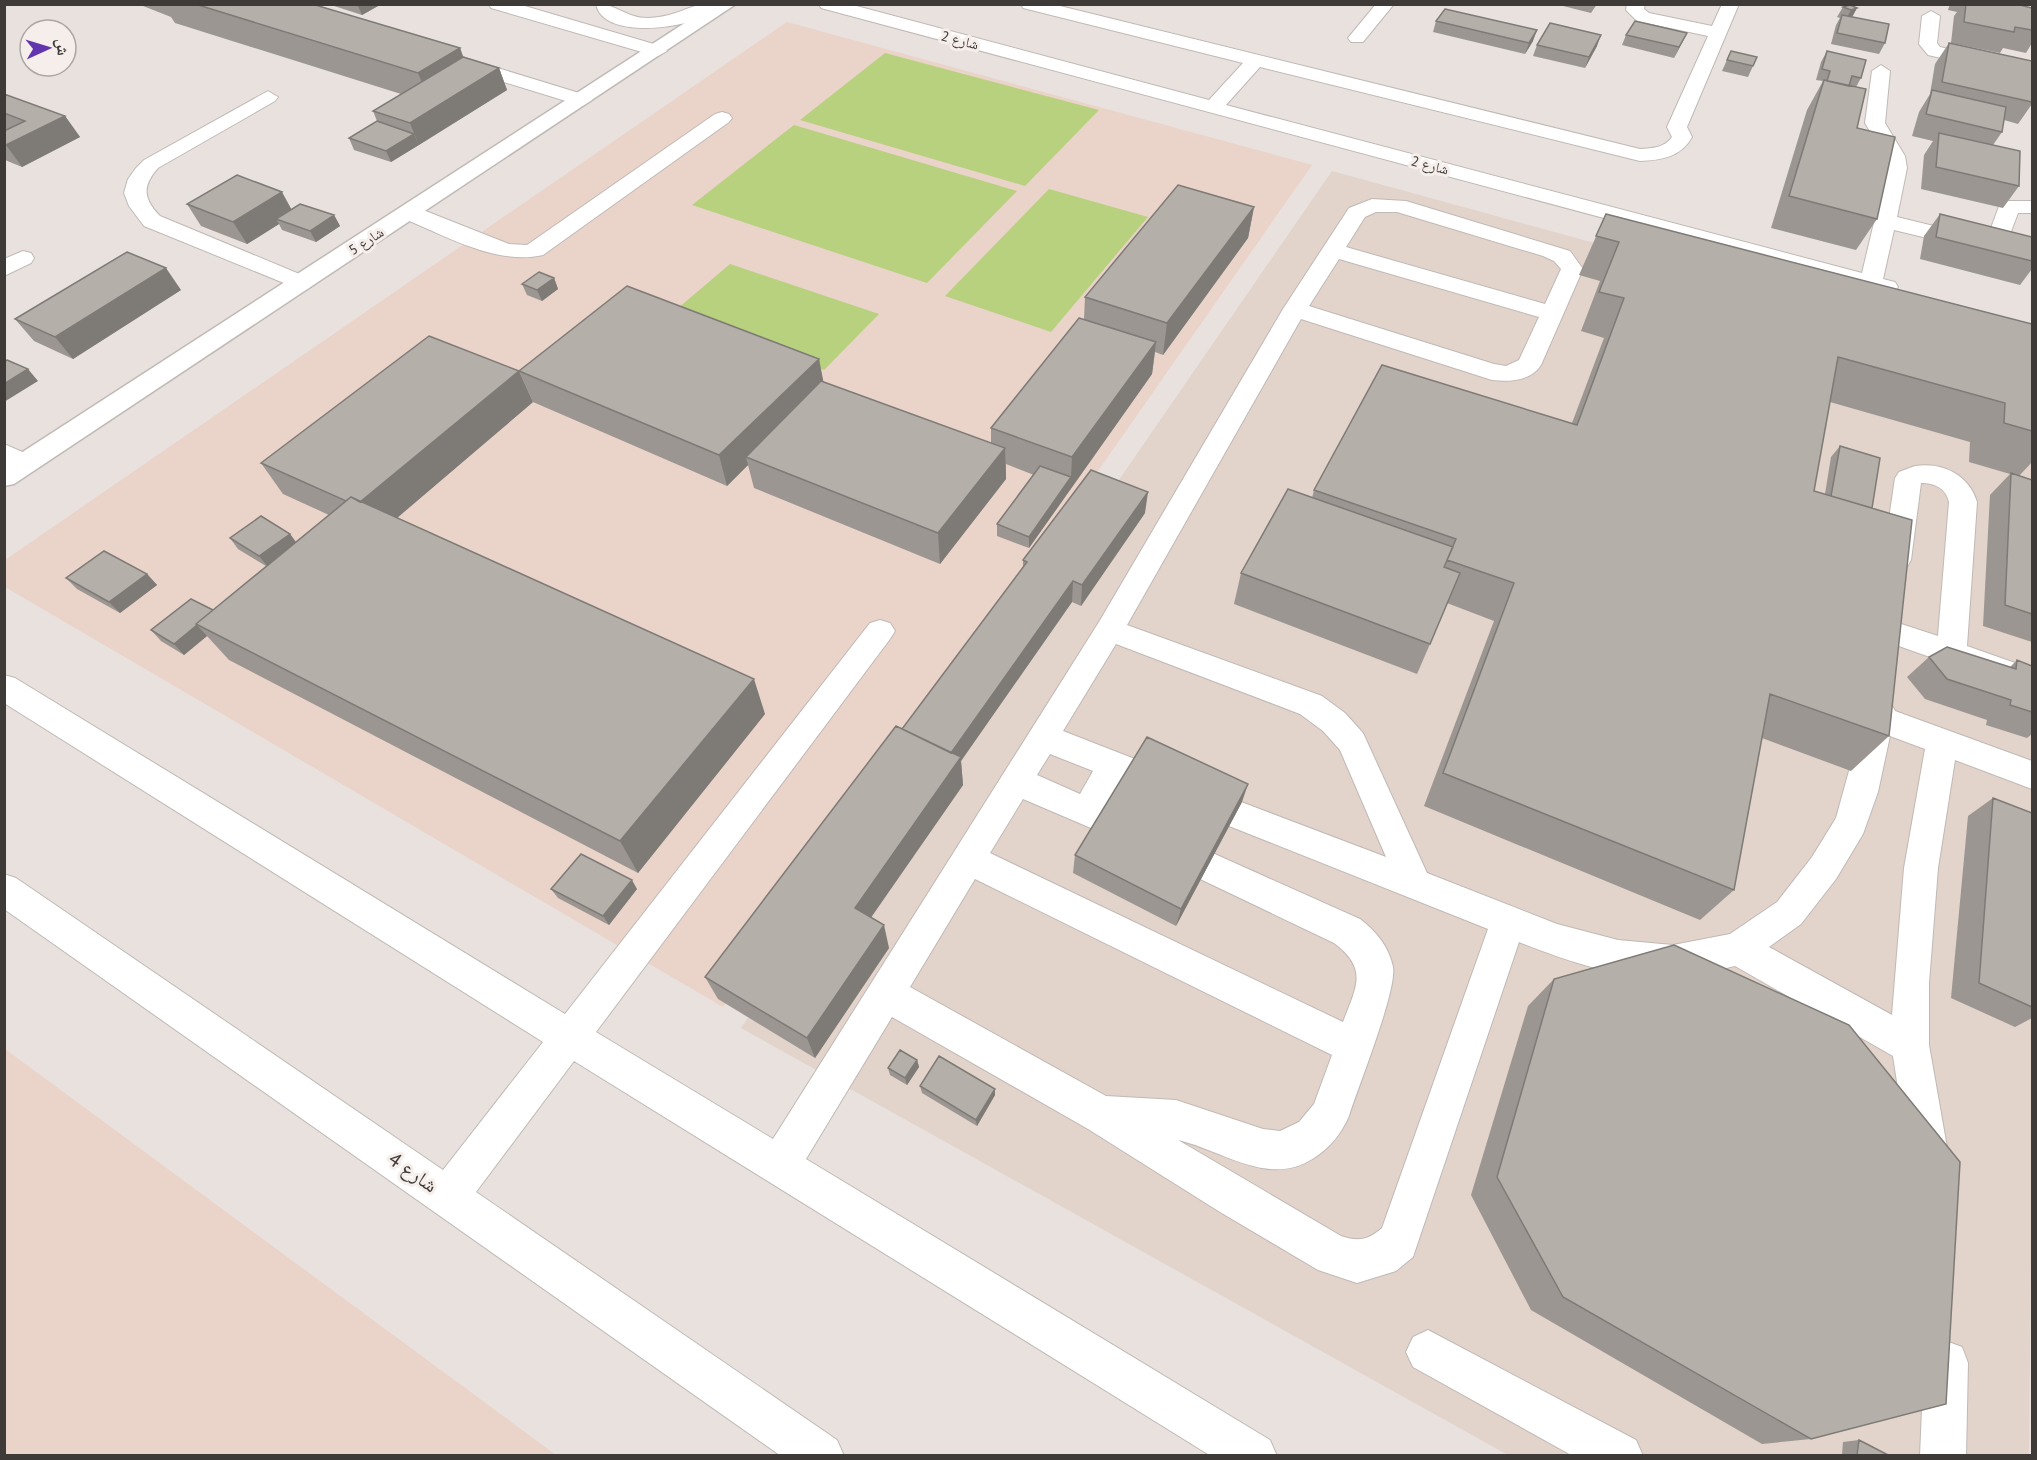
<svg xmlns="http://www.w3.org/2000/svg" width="2037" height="1460" viewBox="0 0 2037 1460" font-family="'PT Sans','Noto Naskh Arabic',sans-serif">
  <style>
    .built { fill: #e2d3cb }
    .education { fill: #ead3c8 }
    .green { fill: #b7d17e }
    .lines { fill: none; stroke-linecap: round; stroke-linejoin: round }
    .lane-casing { stroke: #c0b9b5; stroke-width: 2 }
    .street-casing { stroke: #c0b9b5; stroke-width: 3 }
    .lane { fill: #fff; fill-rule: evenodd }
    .street { fill: #fff; fill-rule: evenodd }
    .wall { fill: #9b9691 }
    .shaded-wall { fill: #7e7a76 }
    .building { fill: #b4afa9; stroke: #7e7a76; stroke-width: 1.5 }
    .labels { text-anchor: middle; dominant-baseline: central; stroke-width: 6; stroke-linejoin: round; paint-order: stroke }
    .far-street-label { font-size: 14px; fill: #3d3a38; stroke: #f6eeea }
    .near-street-label { font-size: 20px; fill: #3d3a38; stroke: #f6eeea }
  </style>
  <rect width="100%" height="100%" fill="#e8e1dd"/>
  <!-- built -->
  <path class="built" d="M1332,171L2032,363V1147L2029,1455H1508L741,1028Z"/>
  <!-- education -->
  <path class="education" d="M787,22L1312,165L723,1007L5,587V560Z
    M4,1049H5L556,1455H5Z"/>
  <!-- green -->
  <path class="green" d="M885,53L1099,110L1025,186L800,120Z
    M794,125L1017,191L927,283L692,205Z
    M1049,189L1148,217L1051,332L945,296Z
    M730,264L879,314L824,370L670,315Z"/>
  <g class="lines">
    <defs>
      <path id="lane" d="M489,4H518L664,47L667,51L658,56L652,55L491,8Z
        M596,4C618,4 625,18 648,18C668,18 683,9 702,4C709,3 718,4 725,4C707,27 603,44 596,4Z
        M819,4H849L1209,100L1243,63L1023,8L1021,4H1052L1640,149C1653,148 1664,148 1672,137L1667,127L1708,36L1637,21L1626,10L1627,4H1645L1644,9L1649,13L1712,26L1722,4H1739L1687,127L1692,137C1681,157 1662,160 1640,161L1260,67L1226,105L1862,273L1887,168L1885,156L1865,123L1872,71L1881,65L1890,71L1885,123L1905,156L1907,168L1897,217L1983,238L1988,236L2001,201H2032V213H2018L2006,245L1985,252L1894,230L1883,279L1895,282L1898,287L1895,292L1887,294L821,8Z
        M1376,4H1394L1363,42H1351L1348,38Z
        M1931,11L1940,16L1937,43L1940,47L2032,69V79L1928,55L1919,44L1922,16Z
        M462,57L589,96L592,100L582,106L455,67L453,63L455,59Z
        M268,91L278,97L275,101L158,168C142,186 143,199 160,216L309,278L312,283L309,288L301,290L144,226L129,206L124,193L128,179L136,168L144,160Z
        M722,112L729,114L732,118L729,122L543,255C496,266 445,235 402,218L399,213L402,208H418L509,244L527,245L715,114Z
        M1372,199L1406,201L1570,251L1583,269L1541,365C1531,381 1509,382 1492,380L1301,319L1127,625L1322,696L1345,713L1363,733L1427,873L1557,924L1618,940L1673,945L1730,934L1777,902L1812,857L1836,818L1868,702L1879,698L1890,702L1895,711L2032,761V789L1955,760L1938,868L1929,983V1045L1948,1153L1942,1167L1928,1173L1914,1167L1908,1153L1893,1056L1735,966C1715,970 1692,979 1671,979C1619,979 1567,961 1519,942L1413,1257L1396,1271L1357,1283L1318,1270L1220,1212L1088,1129L892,1017L806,1159L1270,1440L1277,1456H1211L574,1061L476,1192L837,1440L844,1456H781L4,909V874L16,878L443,1170L543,1042L4,703V675L15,678L565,1014L870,623L880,620L890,623L895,631L890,639L596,1032L773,1139L1099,622L1283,309L1349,208ZM1376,212H1397L1543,256L1554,261L1561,269L1545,304L1346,247L1365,217ZM1339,259L1539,317L1519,360L1506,366L1494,364L1309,306ZM1116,644L1300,714L1323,731L1340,750L1386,857L1236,800L1224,804L1219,814L1224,824L1488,929L1382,1228C1368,1240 1359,1242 1341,1236L1178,1140C1222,1150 1269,1188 1314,1158C1331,1147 1341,1134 1349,1116C1358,1087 1397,991 1393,967C1389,947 1376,931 1360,919L1208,851L1196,855L1191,866L1196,877L1334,943C1369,969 1356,987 1343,1022L990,853L1023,799L1105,834L1117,830L1122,820L1117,810L1107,806L1121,782L1134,787L1145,783L1150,773L1145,763L1063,731ZM1890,736L1925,749L1904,868L1892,1015L1769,947L1801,924L1836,879L1863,834L1878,792ZM1050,754L1093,771L1080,794L1037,775ZM975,879L1332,1055L1314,1104L1299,1122L1280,1131L1263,1129L1176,1100L1106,1096L910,987Z
        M23,251L31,253L34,258L31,263L4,276V259Z
        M4,444L34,457L38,463L34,469L25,472L4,464Z
        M1915,466C1943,462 1969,475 1977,502L1967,646L2032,669V693L1879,639L1874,631L1879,623L1889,620L1938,636L1949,502C1946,488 1934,483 1921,483L1911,560L1907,567L1897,570L1887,567L1883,560L1895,478L1899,472Z
        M1428,1330L1636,1440L1643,1456H1573L1413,1367L1406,1352L1413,1337Z
        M1946,1341L1962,1347L1968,1363L1966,1456H1920L1924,1363L1930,1347Z"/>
      <path id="street" d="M714,4H736L14,484L4,486V464Z"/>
    </defs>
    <!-- lane casing -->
    <use href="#lane" class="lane-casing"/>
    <!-- street casing -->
    <use href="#street" class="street-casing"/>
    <!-- lane -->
    <use href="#lane" class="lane"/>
    <!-- street -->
    <use href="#street" class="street"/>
  </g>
  <!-- wall -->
  <path class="wall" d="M138,4H312L460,48L463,57L499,68L507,90L391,162L354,150L349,138L377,121L373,111L401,94L175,23L171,17Z
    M328,4H377L378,6L362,15Z
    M1555,4H1597L1591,13Z
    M1950,4H2016L2032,8V43L2026,53L2003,48L2000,53L1951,43L1954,16L1957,12L1948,10Z
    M1843,7L1857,8L1852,17L1885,43L1879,54L1831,44L1836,25L1840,18L1837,17Z
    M1436,21L1533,41L1525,54L1433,32Z
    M1687,33L1674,58L1622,45L1626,35Z
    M1949,43L2032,61V104L2018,124L2004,120L2002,132L1993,145L2019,186L2003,208L1921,189L1924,155L1933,141L1912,136L1919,112L1930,94L1935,64Z
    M1537,45L1597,46L1585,68L1533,56Z
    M1731,51L1753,66L1748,77L1722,71Z
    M1827,51L1861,78L1856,87L1857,128L1877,219L1856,250L1771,228L1807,110L1823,81L1816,80L1821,62Z
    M4,94L65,116L80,137L22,167L5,160L4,131L7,130L4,129Z
    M187,204L291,209L334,215L340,226L316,242L282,230L279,224L247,244L201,226Z
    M1254,207L1248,238L1163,355L1155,352L1152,374L1029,548L997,536V524L1034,475L1006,464V479L940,564L754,488L748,465L727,486L533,402L519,371L819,359L823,382L991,443V428L1084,319L1085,297Z
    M1606,214L2032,324V462L2019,476L2032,480V642L1983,626L1990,495L2010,474L1969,462L1970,442L1830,402L1814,491L1825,494L1831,457L1840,446L1872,508L1889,736L1851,771L1762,738L1734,890L1700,920L1424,806L1494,621L1447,603L1430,644L1417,674L1234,604L1241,573L1312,498L1314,490L1572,423L1604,338L1581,331L1600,281L1579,275Z
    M1940,214L2032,237V269L2020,285L1920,259L1924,236Z
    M554,278L558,289L542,301L527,295L522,284Z
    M181,290L73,359L34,341L15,319Z
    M533,402L396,518L765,714L638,873L229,660L207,636L184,655L161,641L151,630L213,610L266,566L238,549L230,538L290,534L296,542L329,515L283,494L261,463Z
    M1145,513L1081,606L1072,602L961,761L963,785L871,917L889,948L815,1058L718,999L705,977L902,729L1023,567V560Z
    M147,574L157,585L120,613L77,589L66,578Z
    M1929,657L2010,667L2017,660L2032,666V734L2027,738L1986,725L1987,720L1925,699L1907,677Z
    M1993,798L2032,813V1018L2015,1027L1951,998L1968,816Z
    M1242,802L1176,926L1073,873L1075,855Z
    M551,889H637L609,925L558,898Z
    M1554,979L1811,1439L1762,1444L1531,1310L1471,1195L1528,1006Z
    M917,1060L919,1067L907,1085L890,1075L888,1068Z
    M920,1086L995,1089V1095L977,1126L922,1093Z
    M1859,1440L1888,1455H1842L1843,1442Z"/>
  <!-- shaded-wall -->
  <path class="shaded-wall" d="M357,4H377L378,6L362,15Z
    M1857,8L1851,19L1845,21L1851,10Z
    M1537,30L1533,41L1525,54L1529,43Z
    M1687,33L1682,43L1674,58L1679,47Z
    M1601,35L1597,46L1585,68L1589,57Z
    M460,48L471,78L430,103L418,73Z
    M499,68L507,90L419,145L410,123Z
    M65,116L80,137L22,167L6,145Z
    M414,134L419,145L391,162L386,151Z
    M282,192L294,214L276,219L279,224L247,244L233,222Z
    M1254,207L1248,238L1163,355L1167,323Z
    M334,215L340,226L316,242L310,231Z
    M166,268L181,290L73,359L55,337Z
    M554,278L558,289L542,301L537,290Z
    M1156,342L1152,374L1029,548V537L1071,477L1072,457Z
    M819,359L825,390L746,457L748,465L727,486L719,455Z
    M28,369L38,381L4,402V384Z
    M519,371L533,402L376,536L356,505Z
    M1005,448L1006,479L940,564L938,533Z
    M1148,492L1145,513L1081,606L1082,585Z
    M290,534L298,545L268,567L259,556Z
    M147,574L157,585L120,613L109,602Z
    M1073,581L1072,602L961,761L963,785L861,932L855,908L947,758Z
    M197,625L207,636L184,655L174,644Z
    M754,679L765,714L638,873L620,841Z
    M1248,784L1242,802L1176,926L1181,909Z
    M632,880L637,889L609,925L603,916Z
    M884,925L889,948L815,1058L807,1038Z
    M917,1060L919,1067L907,1085L905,1078Z
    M995,1089V1095L977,1126L976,1120Z"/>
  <!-- building -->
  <path class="building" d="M195,4H312L460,48L418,73Z
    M1966,4H2016L2032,8V30L2015,27L2014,32L1964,22Z
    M1850,5L1857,8L1851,10L1843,7Z
    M1445,9L1537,30L1529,43L1436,21Z
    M1842,15L1889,24L1885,43L1837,33Z
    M1635,21L1687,33L1679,47L1626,35Z
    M1550,23L1601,35L1589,57L1537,45Z
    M1949,43L2032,61V102L1942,82Z
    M1731,51L1757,57L1753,66L1727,60Z
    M1827,51L1866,60L1861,78L1852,76L1849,86L1827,81L1830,71L1822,69Z
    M463,57L499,68L410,123L373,111Z
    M1824,80L1866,89L1857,128L1895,137L1877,219L1789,196Z
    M1932,90L2006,107L2002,132L1926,114Z
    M4,94L65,116L6,145L4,144V131L25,121L4,113Z
    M377,121L414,134L386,151L349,138Z
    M1939,133L2020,151L2019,186L1936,167Z
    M237,175L282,192L233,222L187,204Z
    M1178,185L1254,207L1167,323L1085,297Z
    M300,204L334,215L310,231L276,219Z
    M1606,214L2032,324V431L2004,423L2005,403L1838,357L1814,491L1912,520L1889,736L1770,694L1734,890L1443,773L1514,583L1447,560L1456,539L1314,490L1382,365L1577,425L1624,298L1599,292L1619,242L1596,236Z
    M1940,214L2032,237V261L1936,237Z
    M127,252L166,268L55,337L15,319Z
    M539,272L554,278L537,290L522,284Z
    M627,286L819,359L719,455L519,371Z
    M1079,318L1156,342L1072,457L991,428Z
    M429,336L519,371L360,502L351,497L346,501L261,463Z
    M7,360L28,369L4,384V362Z
    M821,381L1005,448L938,533L746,457Z
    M1840,446L1880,458L1872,508L1831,496Z
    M1040,466L1071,477L1029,537L997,524Z
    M1091,470L1148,492L1082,585L1073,581L951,753L902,729L1027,562L1023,560Z
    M2011,473L2032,480V614L2005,605Z
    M1288,489L1453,547L1444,567L1460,573L1430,644L1241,573Z
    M351,497L754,679L620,841L196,624Z
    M261,516L290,534L259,556L230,538Z
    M104,551L147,574L109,602L66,578Z
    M191,599L213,610L196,624L197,625L174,644L151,630Z
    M1947,647L2016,669L2017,660L2032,666V712L2010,705L2011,700L1947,679L1929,657Z
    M896,726L961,757L855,908L884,925L807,1038L705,977Z
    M1147,737L1248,784L1181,909L1075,855Z
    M1993,798L2032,813V1007L1979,983Z
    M581,854L632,880L603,916L551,889Z
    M1674,945L1849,1025L1960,1162L1946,1404L1811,1439L1563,1297L1497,1177L1554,979Z
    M900,1050L917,1060L905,1078L888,1068Z
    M939,1056L995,1089L976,1120L920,1086Z
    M1859,1440L1888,1455H1857Z"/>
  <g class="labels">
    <!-- far-street labels -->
    <g class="far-street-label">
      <text transform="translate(960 40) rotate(15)">شارع 2</text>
      <text transform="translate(1430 165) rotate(15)">شارع 2</text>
      <text transform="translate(366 241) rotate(-33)">شارع 5</text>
    </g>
    <!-- near-street labels -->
    <g class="near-street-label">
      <text transform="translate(413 1172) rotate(35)">شارع 4</text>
    </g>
  </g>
  <!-- border -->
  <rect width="2037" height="1460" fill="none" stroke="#3d3a38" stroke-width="12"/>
  <!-- north arrow -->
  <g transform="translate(48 48) rotate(86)"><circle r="28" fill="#f6eeea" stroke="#aca6a3" stroke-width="1.5"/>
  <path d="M0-4.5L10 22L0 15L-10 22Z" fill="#6035ad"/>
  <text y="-9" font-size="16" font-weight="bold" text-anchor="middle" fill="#3d3a38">ش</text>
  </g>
</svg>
